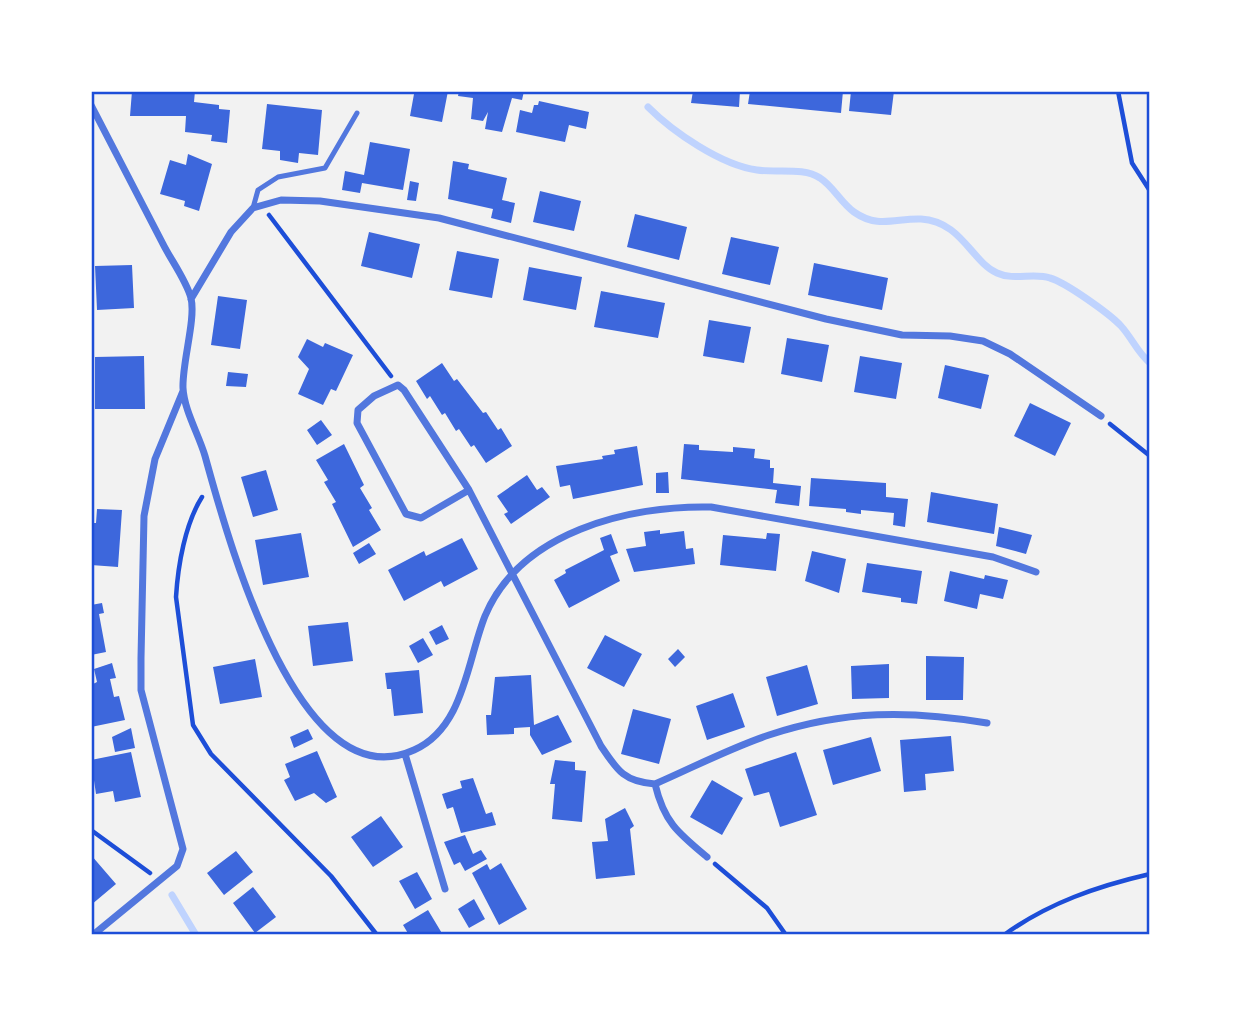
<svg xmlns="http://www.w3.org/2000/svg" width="1241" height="1026" viewBox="0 0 1241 1026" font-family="Literata,serif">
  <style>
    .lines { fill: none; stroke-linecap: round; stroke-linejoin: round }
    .stream { stroke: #bfd3fe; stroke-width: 7 }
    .building { fill: #3d67dc }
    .path { stroke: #1d4ed8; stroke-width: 4.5 }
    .service { stroke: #5277de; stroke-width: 5 }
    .minor { stroke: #5277de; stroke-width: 7 }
    .neatline { fill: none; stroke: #1d4ed8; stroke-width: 2.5 }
  </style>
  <rect width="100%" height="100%" fill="#f2f2f2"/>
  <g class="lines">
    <!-- stream -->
    <path class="stream" d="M648,107C673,132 721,165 757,170C777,173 804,167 820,178C833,186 841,203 854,212C878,229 896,218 921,219C961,221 972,262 997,273C1014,281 1034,272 1050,278C1065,282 1110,314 1121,326C1132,338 1137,352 1150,363
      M172,895L196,935"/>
  </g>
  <!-- building -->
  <path class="building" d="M132,91H195L194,102L219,105V109L230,110L227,143L211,141L212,135L185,132L186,116H130Z
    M448,91L442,122L410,116L414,94L405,91Z
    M459,91H524L522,100L512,98L502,132L485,129L488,112L483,121L471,119L473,98L458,96Z
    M693,91H740L739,107L691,103Z
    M750,91H843L841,113L748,104Z
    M851,91H894L891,115L849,111Z
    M539,101L589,112L586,129L569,125L565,142L516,132L520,110L532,113L534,105H538Z
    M267,104L322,110L318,155L299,153L298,163L280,160V151L262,149Z
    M370,142L410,149L403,190L362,183L360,193L342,190L345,171L364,175Z
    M188,154L212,164L199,211L184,206L185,201L160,194L170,160L186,165Z
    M453,161L469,164L468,169L507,178L502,200L515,203L511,223L491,218L493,209L448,199Z
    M410,181L419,183L416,201L407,200Z
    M540,191L581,201L574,231L533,222Z
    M635,214L687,227L679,260L627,247Z
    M369,232L420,244L412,278L361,266Z
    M731,237L779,247L770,285L722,274Z
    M457,251L499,259L492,298L449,290Z
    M814,263L888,278L882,310L808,295Z
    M132,265L134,308L97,310L95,266Z
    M529,267L582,277L576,310L523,300Z
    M601,291L665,303L658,338L594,327Z
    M218,296L247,300L240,349L211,345Z
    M709,320L751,327L744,363L703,356Z
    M787,338L829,345L822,382L781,374Z
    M307,339L323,347L325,343L353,355L336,391L331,389L323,405L298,394L309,369L298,357Z
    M144,356L145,409H95V357Z
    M860,356L902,363L896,399L854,392Z
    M442,363L454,381L457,379L483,413L486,412L498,430L501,428L512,446L486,463L474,445L471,447L459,429L456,431L445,413L442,415L430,396L427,399L416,381Z
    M945,365L989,375L981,409L938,398Z
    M228,372L248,374L246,387L226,386Z
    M1030,403L1071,423L1055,456L1014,436Z
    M321,420L332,435L317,445L307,430Z
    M344,444L364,485L360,488L372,508L369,510L381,530L353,547L332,504L336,502L324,482L328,480L316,460Z
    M684,444L699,445V450L733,452V447L755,449L754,458L770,460V468H774L773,483L801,486L799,506L775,503L777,490L681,479Z
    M637,446L643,485L573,499L570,485L560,487L556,466L603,459L602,456L615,454L614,450Z
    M266,470L278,510L253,517L241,477Z
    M668,472L669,493H656V473Z
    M527,475L537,490L542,487L550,497L511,524L504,514L508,512L497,496Z
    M811,478L886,483V497L908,499L905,527L893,525L894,513L861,510V514L846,512V509L809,506Z
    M931,492L998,504L994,534L927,522Z
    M97,509L122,510L118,567L91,565V523H96Z
    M999,527L1032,535L1026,554L996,546Z
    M660,530V534L684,531L686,549L693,548L695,564L634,572L626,549L646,546L644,532Z
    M301,533L309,577L263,585L255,540Z
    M767,533L780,534L776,571L720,565L723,535L766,539Z
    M611,534L618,553L610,556L620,581L569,608L554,580L566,573L565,570L604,550L600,538Z
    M462,538L478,569L444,587L441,581L404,601L388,570L424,551L426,556Z
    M369,543L376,554L359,564L353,553Z
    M812,551L846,559L839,593L805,581Z
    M867,563L922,571L917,604L901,602V598L862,592Z
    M950,571L984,579L985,575L1008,580L1003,599L980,594L977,609L944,601Z
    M102,603L104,613L99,614L106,652L91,655V605Z
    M348,622L353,661L313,666L308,626Z
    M442,625L449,639L436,645L429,632Z
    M605,635L642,654L624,687L587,668Z
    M423,638L433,655L418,663L409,646Z
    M678,649L685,657L675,667L668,659Z
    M926,656L964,657L963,700H926Z
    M255,659L262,697L220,704L213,667Z
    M112,663L116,678L110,679L114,697L119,696L125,720L91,727V685L97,682L94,669Z
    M889,664V698L852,699L851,666Z
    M807,665L818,704L777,716L766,677Z
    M419,670L423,713L394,716L391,689H387L385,673Z
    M531,675L534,725L558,715L572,742L542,755L530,735V727L514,728V734L487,735L486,715H491L495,677Z
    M733,693L745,727L707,740L696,706Z
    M633,709L671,719L659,764L621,754Z
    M131,728L135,748L115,752L112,737Z
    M308,729L313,739L294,748L290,737Z
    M951,736L954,771L925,774L926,790L904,792L900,740Z
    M871,737L881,771L833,785L823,750Z
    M317,751L337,797L326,803L314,793L295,801L284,780L290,777L285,764Z
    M131,752L141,797L115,802L113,791L96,794L91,760Z
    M796,752L817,815L780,827L769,792L754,796L745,769Z
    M555,760L575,762V770L586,771L582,822L552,819L555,784H550Z
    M473,778L486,814L492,812L496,825L461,833L453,807L447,809L442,794L462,788L460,781Z
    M712,780L743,798L722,835L690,817Z
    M625,808L634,826L630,829L635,875L596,879L592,842L608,841L605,819Z
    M381,816L403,847L373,867L351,837Z
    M465,835L473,854L481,850L487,859L465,871L460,862L454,865L444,842Z
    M236,851L253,872L224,895L207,873Z
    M91,855L116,884L91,905Z
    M501,863L527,909L499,925L472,873L487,864L490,870Z
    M417,872L432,899L415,909L399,881Z
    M253,887L276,917L255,933L233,903Z
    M474,899L485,919L469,928L458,909Z
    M428,910L443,935H409L403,925Z"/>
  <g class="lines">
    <!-- path -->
    <path class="path" d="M1118,91L1132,163L1150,191
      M269,215L391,376
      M1110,424L1150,456
      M202,497C185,524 178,565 176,597L193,725L211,754L331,876L377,935
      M91,830L150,873
      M715,864L767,908L786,935
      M1004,935C1048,903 1098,886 1150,874"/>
    <!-- service -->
    <path class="service" d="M253,208L258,190L278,177L325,168L357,113"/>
    <!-- minor -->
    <path class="minor" d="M91,105C115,151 139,198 163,244C171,260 186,280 191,298C196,319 182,363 183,388C184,410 199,435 205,456C226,531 297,803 414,750C464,728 467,661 485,616C520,532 629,505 711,507L993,557L1036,572
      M191,299L231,232L253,208L281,200L320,201L439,218L826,319L902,335L950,336L983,341L1010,354L1101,416
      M469,490L421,518L406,514L357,423L358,410L374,396L398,385L404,390L469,490L601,746C617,770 624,782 655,784C692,768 730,748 769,735C844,710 910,710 987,723
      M405,754L445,889
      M655,784C664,822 678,833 707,857
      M93,935L177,866L183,849L141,690V658L144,516L155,459L183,391"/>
  </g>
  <!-- border -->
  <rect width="1241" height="1026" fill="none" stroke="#ffffff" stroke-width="186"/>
  <rect x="93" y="93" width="1055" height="840" class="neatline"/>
</svg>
